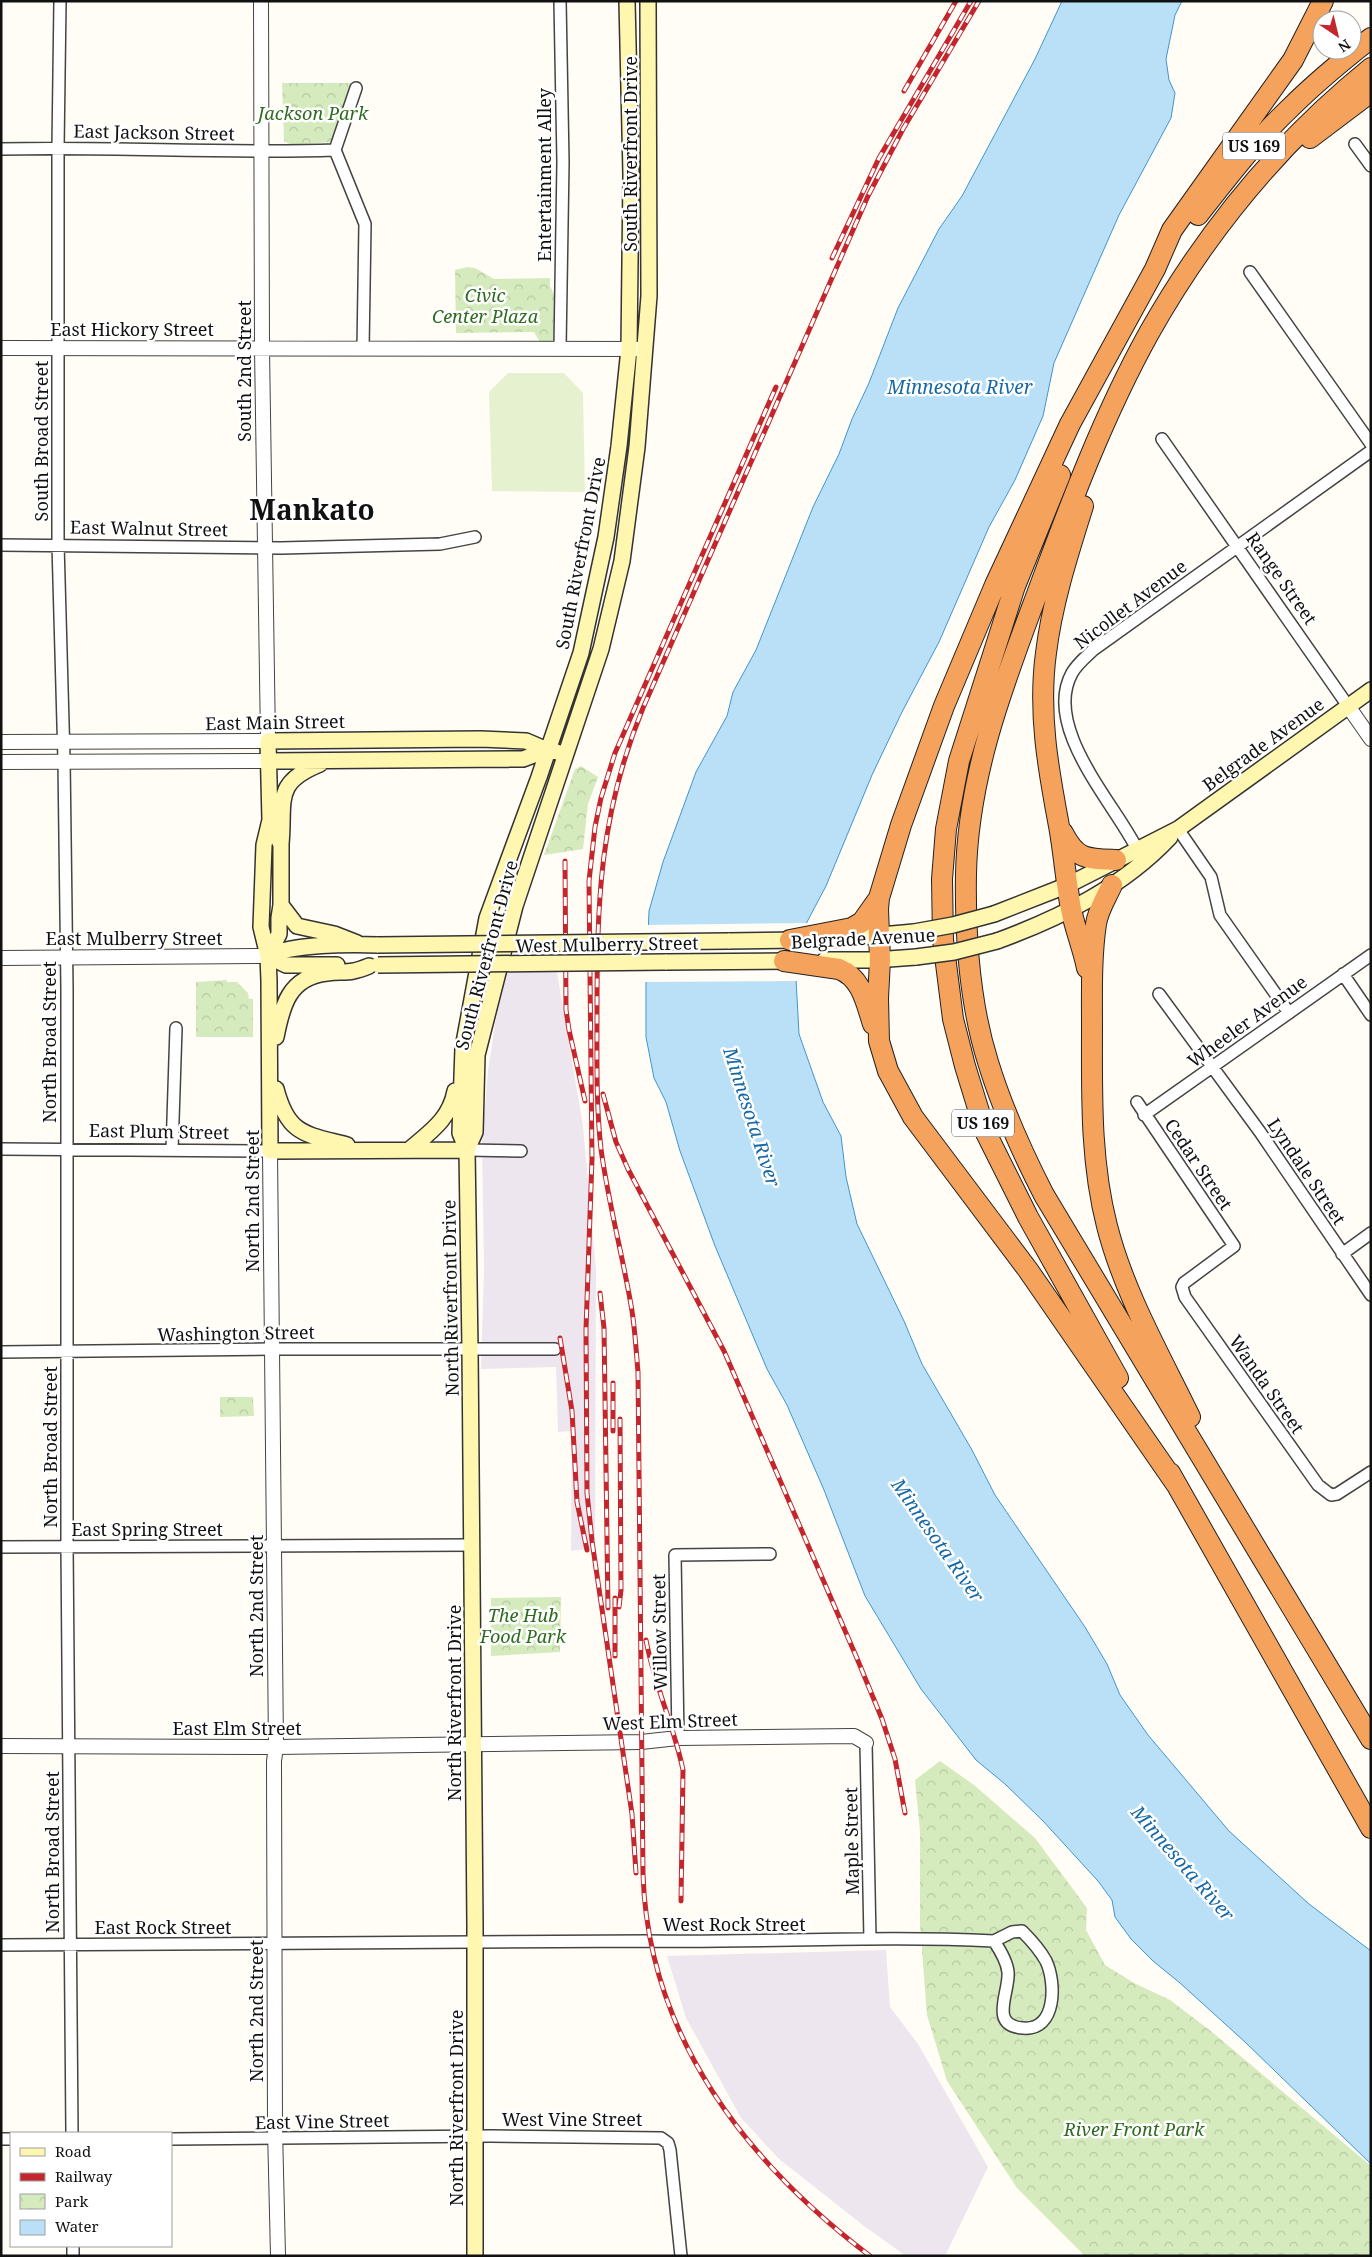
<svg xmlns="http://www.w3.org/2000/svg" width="1372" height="2257" viewBox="0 0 1372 2257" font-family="'Noto Serif',serif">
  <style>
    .industrial { fill: #eee6ef }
    .park { fill: url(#park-crowns) }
    .pitch { fill: #e6f2cf }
    .water { fill: #b9e0f7; stroke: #3f96cf }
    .pier { fill: #fffdf5 }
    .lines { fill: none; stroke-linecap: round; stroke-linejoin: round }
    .minor-casing { stroke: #444; stroke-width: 14 }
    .tertiary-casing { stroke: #444; stroke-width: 16 }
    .secondary-casing { stroke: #333; stroke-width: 18 }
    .motorway-casing { stroke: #222; stroke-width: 22 }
    .minor { stroke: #fff; stroke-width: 11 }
    .tertiary { stroke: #fff; stroke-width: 14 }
    .secondary { stroke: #fff6b0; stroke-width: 15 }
    .motorway { stroke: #f5a25d; stroke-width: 20 }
    .rail-casing { stroke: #c4262e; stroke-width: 5 }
    .rail { stroke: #fff; stroke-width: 3; stroke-dasharray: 9; stroke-linecap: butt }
    .secondary-bridge-casing { stroke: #333; stroke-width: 18; stroke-linecap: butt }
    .secondary-bridge { stroke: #fff6b0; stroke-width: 15 }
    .labels { text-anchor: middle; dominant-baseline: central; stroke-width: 5; stroke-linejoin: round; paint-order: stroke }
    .shield { fill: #fff; stroke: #585858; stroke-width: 1 }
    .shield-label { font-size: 16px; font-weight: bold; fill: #111 }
    .park-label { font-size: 18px; font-style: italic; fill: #2f6b1f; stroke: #fff }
    .street-label { font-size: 18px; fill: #111; stroke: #fff }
    .water-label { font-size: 19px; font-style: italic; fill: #1768a6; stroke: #fff }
    .town-label { font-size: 28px; font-weight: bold; fill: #111; stroke: #fff }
  </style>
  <defs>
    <pattern id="park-crowns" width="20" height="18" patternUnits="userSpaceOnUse" patternTransform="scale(1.25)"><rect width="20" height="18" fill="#d5ebbd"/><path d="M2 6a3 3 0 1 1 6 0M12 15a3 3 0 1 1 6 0" fill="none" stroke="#b6c8a1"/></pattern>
  </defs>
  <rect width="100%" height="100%" fill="#fffdf5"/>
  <!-- industrial -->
  <path class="industrial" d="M503,972H557L583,1126L596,1270L595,1548L571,1551L572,1431L558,1432L556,1367L481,1369L484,1268L482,1143L488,1071Z
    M886,1950L890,2007L918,2044L988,2167L945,2256H906L864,2226L779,2159L741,2118L686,2018L667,1956Z"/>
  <!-- park -->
  <path class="park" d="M282,83H355L332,142L291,145L284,141Z
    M467,267L475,268L494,279L550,278V286L556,298V338L550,342H540L534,332L456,333L455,270Z
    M581,766L598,777L588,804L583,849L544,855L575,769Z
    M227,980V982H237L248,993L249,999H253V1037H196V982Z
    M220,1397H253L254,1416L220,1417Z
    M561,1597L560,1652L491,1656V1598Z
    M940,1761L974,1785L1035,1838L1087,1908L1086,1930L1105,1965L1134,1983L1170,2000L1212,2032L1371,2166V2256H1085L1017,2188L947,2081L927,2015L920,1925V1831L915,1780Z"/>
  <!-- pitch -->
  <path class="pitch" d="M508,373H564L583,393L585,492L492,491L489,392Z"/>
  <!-- water -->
  <path class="water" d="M1062,1H1182L1175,15L1166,59L1169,80L1175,93L1171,118L1119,215L1054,363L1043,416L1015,480L989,527L939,642L902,712L872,775L826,886L807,922L795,961L799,1034L823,1102L841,1136L846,1177L857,1224L904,1321L922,1364L972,1450L995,1495L1085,1627L1107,1664L1120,1695L1148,1735L1229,1831L1309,1904L1371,1951V2164L1245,2042L1180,1983L1153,1961L1131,1939L1115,1917L1112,1900L1098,1881L1043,1821L1005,1784L976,1760L921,1689L865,1596L824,1490L787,1405L767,1369L715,1246L680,1151L666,1102L654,1078L646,1037V984L649,911L663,862L696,772L727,716L733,692L756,650L813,507L839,454L852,419L869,383L898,308L939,229L962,196L1035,59Z"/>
  <!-- pier -->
  <path class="pier" d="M810,923L797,962L799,981L643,982L645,925Z"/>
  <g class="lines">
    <defs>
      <path id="minor" d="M60,1L58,148V544L64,760L67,989V1546L72,2133
        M560,1L563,162L560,348
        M356,88L335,150L365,224L363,349
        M1355,144L1371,166
        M1,149C113,146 224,154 335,150
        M1250,272L1371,444
        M1162,439L1348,706
        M1,545L281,548L440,544L475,537
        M1178,829L1211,877L1220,915L1289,1013
        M1137,849C1114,803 1042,727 1072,673C1077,664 1086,657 1093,650L1371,451
        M1343,974L1371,1015
        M1159,994L1260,1132L1371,1295
        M1137,1102L1234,1246L1184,1283L1182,1287L1185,1297L1318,1485L1331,1495L1337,1494L1371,1472
        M1144,1115L1371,955
        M1,1149L270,1151
        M172,1150L176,1028
        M467,1150L521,1151
        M1342,1254L1371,1233
        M1,1352L272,1349H555
        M1,1547L472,1545
        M678,1738L675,1555L770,1554
        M866,1743L870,1939
        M1,1945L649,1941C764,1943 879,1935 994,1941C1000,1950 1007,1961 1008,1972C1010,1992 988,2026 1023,2028C1057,2031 1056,1982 1046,1961C1040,1950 1031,1940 1022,1931L1012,1932L994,1941
        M1,2139H11
        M171,2139L491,2136L661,2138L668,2143L670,2150L681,2256
        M73,2246V2256"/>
      <path id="tertiary" d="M1,348L640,349
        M1348,706L1371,739
        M1,742L268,741L262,349L261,1
        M1,762L268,761
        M1,958L268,956
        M270,1151L276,1747L274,1761L275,2129L278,2256
        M1,1746L276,1747L641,1742L678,1738L854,1736L866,1743"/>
      <path id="secondary" d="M268,761L523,759L547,750
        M281,844C285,800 273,783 320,764
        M281,905L297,926L334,934L357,943
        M994,914L1068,885L1178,829L1371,690
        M826,940L914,932
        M728,941L800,940
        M997,941C1060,918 1123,887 1170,837
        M268,956L279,934V918L281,905V845L270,820
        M268,956L286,965H337
        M268,956C293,944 349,944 378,945
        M825,960H875L916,957
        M665,962L794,961
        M276,1037C282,1006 289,977 327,973C347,971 349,974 369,966
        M276,1089C288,1135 305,1134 347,1145
        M409,1150C430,1132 450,1119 455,1091
        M467,1150L475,1132L477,1055L515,906L601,649L622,561L637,447L649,296L648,1
        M467,1150L270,1151L269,981L268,956L261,927L264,845L270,820L268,741L481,739L526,741L547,750L557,752
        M475,2256V1925L470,1349L467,1150L460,1133L463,1048L487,918L539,777L581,653L606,537L619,446L629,349L631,175L627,1"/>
      <path id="motorway" d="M1371,68C1281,141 1206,232 1149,333C1103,416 1070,505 1037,594C1003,685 968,775 966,874C965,936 969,1002 988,1062C1002,1108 1022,1152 1044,1195L1371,1739
        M1310,138L1371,92
        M1198,215C1227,178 1256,140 1290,108C1315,83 1343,60 1371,38
        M1060,475L1015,586L959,761L946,829L942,879L943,940L953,1019L965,1066L985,1131L1028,1217L1118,1378
        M1083,506C1068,554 1052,603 1046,653C1038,712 1048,768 1059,826C1064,854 1066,882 1071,909C1075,929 1083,948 1087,968
        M1063,833C1077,860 1087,859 1116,860
        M1112,885C1106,898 1098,910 1096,924C1091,957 1092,993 1092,1026C1092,1093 1090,1160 1107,1226C1124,1293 1160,1355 1190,1417
        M790,940L852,928L862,922L879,898
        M784,961L839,969C862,978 866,1003 873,1024
        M1170,1473L1371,1828
        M1176,1484L1028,1270L913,1117L888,1071L879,1041L878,998L880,960L878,909L879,898L901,825L944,706L995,585L1070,424L1155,269L1172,230L1293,60L1323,1"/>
    </defs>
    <!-- minor casing -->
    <use href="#minor" class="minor-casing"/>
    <!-- tertiary casing -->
    <use href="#tertiary" class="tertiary-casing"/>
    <!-- secondary casing -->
    <use href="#secondary" class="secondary-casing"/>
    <!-- motorway casing -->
    <use href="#motorway" class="motorway-casing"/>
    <!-- minor -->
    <use href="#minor" class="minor"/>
    <!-- tertiary -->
    <use href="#tertiary" class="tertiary"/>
    <!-- secondary -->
    <use href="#secondary" class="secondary"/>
    <!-- motorway -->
    <use href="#motorway" class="motorway"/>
    <defs>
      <path id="rail" d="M904,91L956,1
        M832,258L879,158L971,1
        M565,861L566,1010L569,1030L585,1101
        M603,1094L616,1142L628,1169L724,1351L856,1656L882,1719L895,1759L905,1813
        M600,1293L604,1328L608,1608
        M560,1338L572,1411L577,1502L587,1550
        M613,1383V1431
        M615,1598V1656
        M619,1607L621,1590L620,1419
        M646,1640C654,1684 674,1726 683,1770L681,1901
        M636,1873L632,1814L592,1541L587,1493L586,1329L592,1159L589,881L595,827L601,798L615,753L776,387
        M870,2256C746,2162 648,2036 643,1874L638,1372C636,1350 635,1327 631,1305C622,1253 608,1201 601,1149C596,1105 597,1060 597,1016C597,903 599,815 643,708L868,196L903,129L979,1"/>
    </defs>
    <!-- rail casing -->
    <use href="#rail" class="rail-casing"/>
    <!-- rail -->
    <use href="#rail" class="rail"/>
    <defs>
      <path id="secondary-bridge" d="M914,932L953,925L994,914
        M378,945L728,941
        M916,957L954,952L997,941
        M378,965L665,962"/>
    </defs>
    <!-- secondary-bridge casing -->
    <use href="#secondary-bridge" class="secondary-bridge-casing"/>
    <!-- secondary-bridge -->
    <use href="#secondary-bridge" class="secondary-bridge"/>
  </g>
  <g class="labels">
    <!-- shield labels -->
    <g class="shield">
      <rect x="1223" y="132.5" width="62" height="27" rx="4"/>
      <rect x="952" y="1109.5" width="62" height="27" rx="4"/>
    </g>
    <g class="shield-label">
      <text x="1254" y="146">US 169</text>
      <text x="983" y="1123">US 169</text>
    </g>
    <!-- park labels -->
    <g class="park-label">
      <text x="313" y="113">Jackson Park</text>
      <text x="485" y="295">Civic<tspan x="485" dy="21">Center Plaza</tspan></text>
      <text x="523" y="1615">The Hub<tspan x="523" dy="21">Food Park</tspan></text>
      <text x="1134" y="2129">River Front Park</text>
    </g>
    <!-- street labels -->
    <g class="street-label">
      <text transform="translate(154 132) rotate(1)">East Jackson Street</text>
      <text transform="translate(630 154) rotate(-90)">South Riverfront Drive</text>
      <text transform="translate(544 175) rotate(-90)">Entertainment Alley</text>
      <text x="132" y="329">East Hickory Street</text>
      <text transform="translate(244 371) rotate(-90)">South 2nd Street</text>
      <text transform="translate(41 441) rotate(-90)">South Broad Street</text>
      <text transform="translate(149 528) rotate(1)">East Walnut Street</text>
      <text transform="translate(580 553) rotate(-79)">South Riverfront Drive</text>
      <text transform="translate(1282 578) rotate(55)">Range Street</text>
      <text transform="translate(1130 604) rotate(-37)">Nicollet Avenue</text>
      <text transform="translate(275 722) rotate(-1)">East Main Street</text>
      <text transform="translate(1263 744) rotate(-36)">Belgrade Avenue</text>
      <text x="134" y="938">East Mulberry Street</text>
      <text transform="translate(863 938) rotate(-3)">Belgrade Avenue</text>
      <text transform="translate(607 944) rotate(-1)">West Mulberry Street</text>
      <text transform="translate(486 955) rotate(-75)">South Riverfront Drive</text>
      <text transform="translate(1247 1021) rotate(-36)">Wheeler Avenue</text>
      <text transform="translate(49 1042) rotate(-90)">North Broad Street</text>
      <text transform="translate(159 1131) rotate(1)">East Plum Street</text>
      <text transform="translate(1199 1164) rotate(56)">Cedar Street</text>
      <text transform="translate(1307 1171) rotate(56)">Lyndale Street</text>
      <text transform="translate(252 1201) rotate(-90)">North 2nd Street</text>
      <text transform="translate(450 1298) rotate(-91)">North Riverfront Drive</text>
      <text transform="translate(236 1333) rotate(-1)">Washington Street</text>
      <text transform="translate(1267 1384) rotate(55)">Wanda Street</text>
      <text transform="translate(50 1447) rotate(-90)">North Broad Street</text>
      <text x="147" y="1529">East Spring Street</text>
      <text transform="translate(256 1606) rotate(-90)">North 2nd Street</text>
      <text transform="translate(659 1632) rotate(-91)">Willow Street</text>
      <text transform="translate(454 1703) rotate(-90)">North Riverfront Drive</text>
      <text transform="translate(670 1721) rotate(-2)">West Elm Street</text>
      <text x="237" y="1728">East Elm Street</text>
      <text transform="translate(851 1841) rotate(-91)">Maple Street</text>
      <text transform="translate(52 1852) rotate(-90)">North Broad Street</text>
      <text x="734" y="1924">West Rock Street</text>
      <text x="163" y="1927">East Rock Street</text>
      <text transform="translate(256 2011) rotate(-90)">North 2nd Street</text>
      <text transform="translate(456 2108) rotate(-90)">North Riverfront Drive</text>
      <text x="572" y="2119">West Vine Street</text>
      <text transform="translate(322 2121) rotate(-1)">East Vine Street</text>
    </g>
    <!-- water labels -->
    <g class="water-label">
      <text x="960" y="387">Minnesota River</text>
      <text transform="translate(752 1117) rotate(72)">Minnesota River</text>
      <text transform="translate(938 1540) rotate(55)">Minnesota River</text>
      <text transform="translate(1183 1863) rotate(49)">Minnesota River</text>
    </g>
    <!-- town labels -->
    <g class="town-label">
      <text x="312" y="509">Mankato</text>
    </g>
  </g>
  <!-- border -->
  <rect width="1372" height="2257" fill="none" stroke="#111111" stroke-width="5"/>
  <!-- legend -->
  <rect x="10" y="2132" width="162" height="115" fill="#ffffff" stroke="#a0a0a0"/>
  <rect x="20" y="2148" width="25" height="8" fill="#fff6b0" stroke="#a0a0a0"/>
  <text x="55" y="2157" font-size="15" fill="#111111">Road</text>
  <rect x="20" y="2173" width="25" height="8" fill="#c4262e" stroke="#a0a0a0"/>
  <text x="55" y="2182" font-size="15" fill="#111111">Railway</text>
  <rect x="20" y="2194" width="25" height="15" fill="url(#park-crowns)" stroke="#a0a0a0"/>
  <text x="55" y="2207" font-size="15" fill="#111111">Park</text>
  <rect x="20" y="2220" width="25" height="15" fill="#b9e0f7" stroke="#a0a0a0"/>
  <text x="55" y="2232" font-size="15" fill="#111111">Water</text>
  <!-- north arrow -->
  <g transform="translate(1337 35) rotate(145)"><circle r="24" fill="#ffffff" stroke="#a0a0a0"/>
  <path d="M0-4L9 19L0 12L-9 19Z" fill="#c4262e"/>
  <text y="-8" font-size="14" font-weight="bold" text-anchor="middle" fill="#111111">N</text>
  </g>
</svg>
